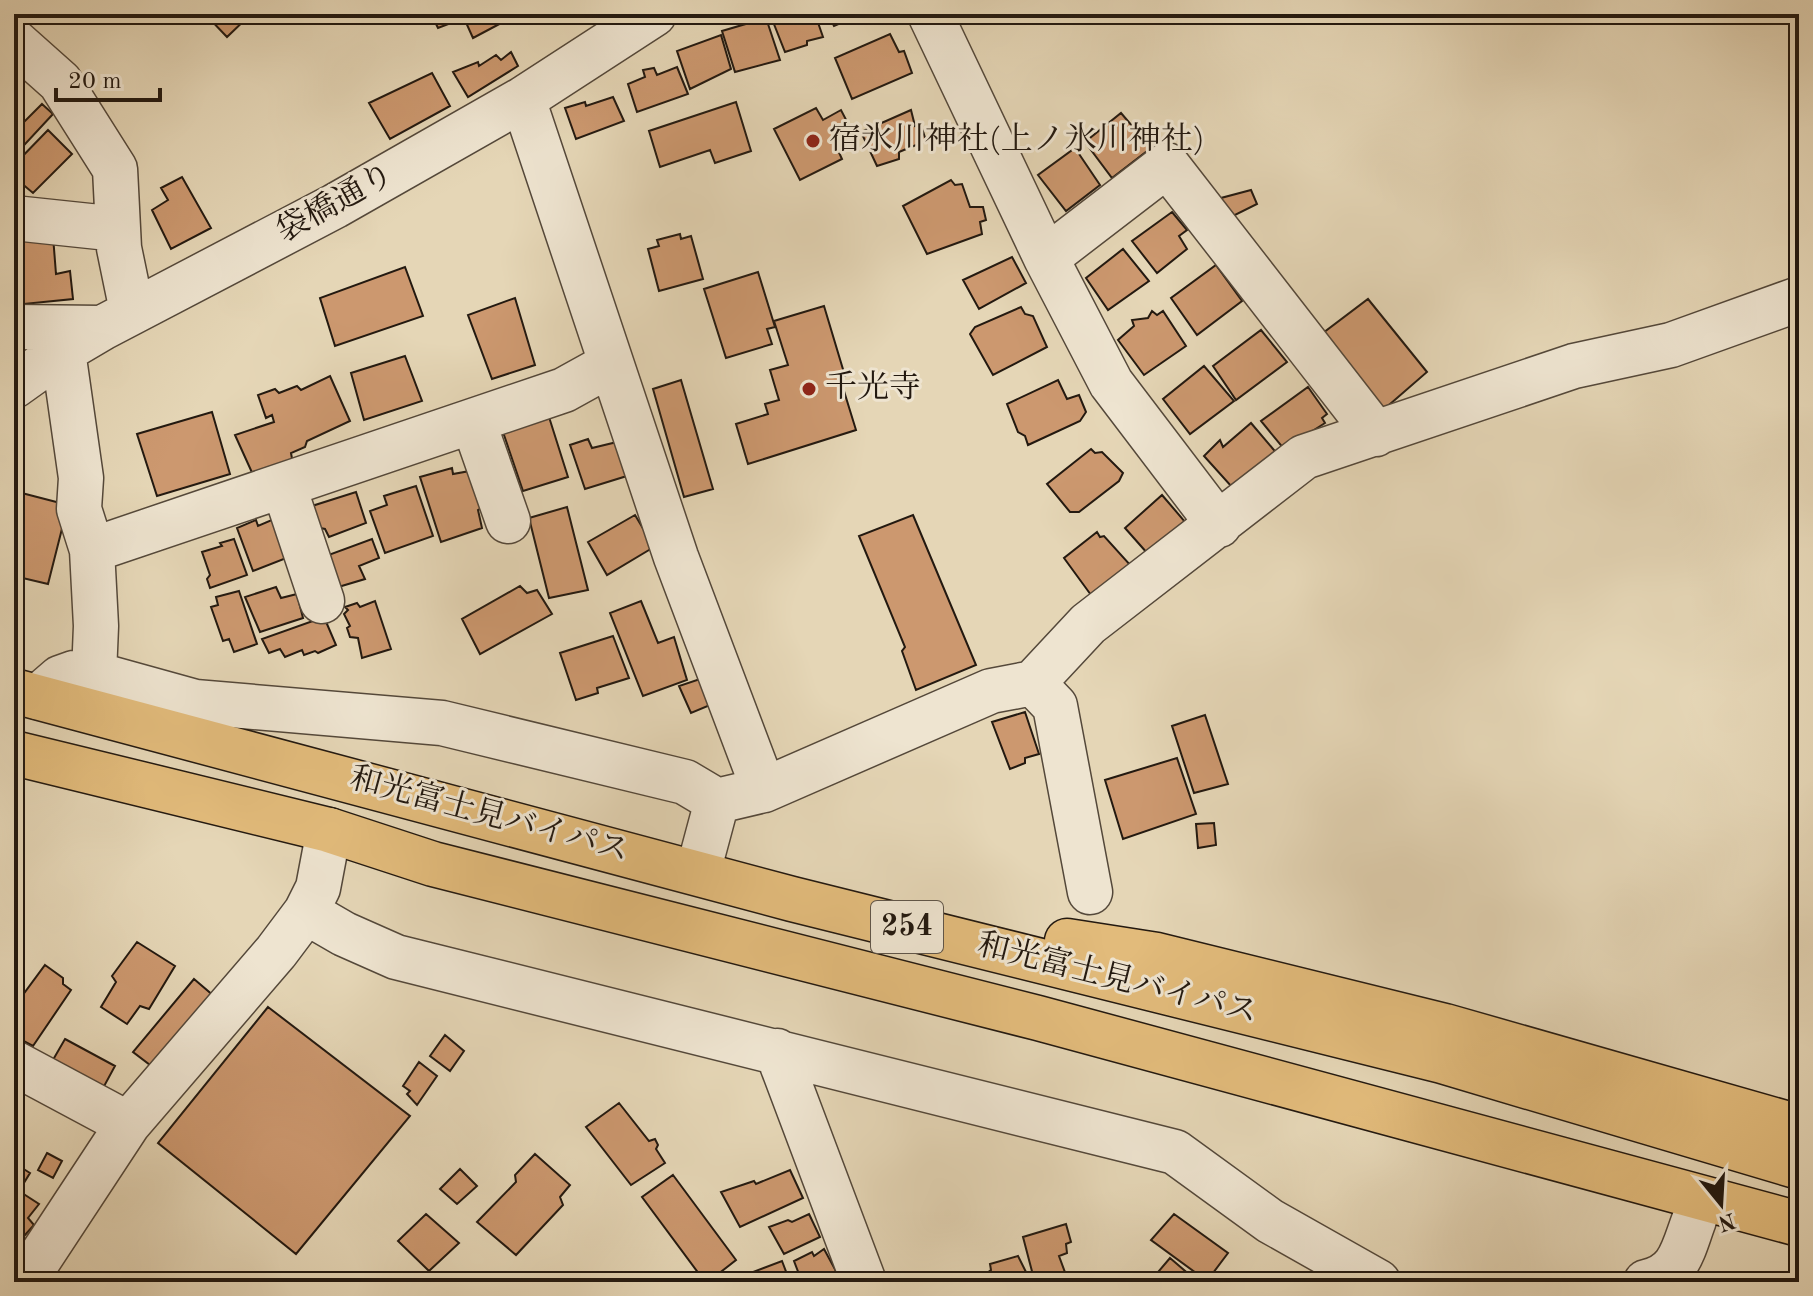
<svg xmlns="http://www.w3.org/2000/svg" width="1813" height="1296" viewBox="0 0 1813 1296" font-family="'Old Standard TT','Noto Serif JP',serif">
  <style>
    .building { fill: #cc986f; stroke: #231910; stroke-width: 2 }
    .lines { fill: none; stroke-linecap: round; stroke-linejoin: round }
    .minor-casing { stroke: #54483a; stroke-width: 47 }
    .highway-casing { stroke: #231910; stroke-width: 47 }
    .minor { stroke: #eee4d0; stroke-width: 44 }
    .highway { stroke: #e2bb7b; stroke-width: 44 }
    .poi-dot { fill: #8f2418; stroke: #eee4d0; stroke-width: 3 }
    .labels { text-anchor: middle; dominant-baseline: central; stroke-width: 6; stroke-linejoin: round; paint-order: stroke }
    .shield { fill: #eee4d0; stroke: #60564a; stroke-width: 2 }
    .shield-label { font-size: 30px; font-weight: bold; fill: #231910 }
    .poi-label { font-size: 32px; fill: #231910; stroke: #eee4d0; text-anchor: start }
    .street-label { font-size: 32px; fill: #231910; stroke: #eee4d0 }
  </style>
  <rect width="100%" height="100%" fill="#e5d6b6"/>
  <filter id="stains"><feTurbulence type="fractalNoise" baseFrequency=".0025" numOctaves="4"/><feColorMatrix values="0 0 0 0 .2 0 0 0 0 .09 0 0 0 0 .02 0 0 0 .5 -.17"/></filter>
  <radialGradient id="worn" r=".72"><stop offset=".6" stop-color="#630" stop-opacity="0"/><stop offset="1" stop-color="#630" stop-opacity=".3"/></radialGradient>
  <!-- building -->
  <path class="building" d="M205,14H251L227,37Z
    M431,14H501L505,21L473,38L464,18L438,28Z
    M770,14H815L823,37L807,41V45L785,52Z
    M828,14H862L834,26Z
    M766,18L780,60L735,72L722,31Z
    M890,34L899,52L904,51L912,73L852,99L835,58Z
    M721,35L731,69L690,89L677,51Z
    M511,52L518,66L468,97L453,72L478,62L479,66L496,55L501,60Z
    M677,67L688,94L637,112L628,84L645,77L643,70L654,68L657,75Z
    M432,73L450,106L390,139L369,103Z
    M613,97L624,121L576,139L565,108L585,102L586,106Z
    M736,102L751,151L715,163L710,150L660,167L649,131Z
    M42,104L53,114L14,156V115L24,122Z
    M816,108L823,120L841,110L855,137L836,146L842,159L800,180L774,129Z
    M911,110L915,126L921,125L926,141L899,152V159L877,166L861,132Z
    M1121,113L1151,148L1112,178L1085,142Z
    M48,130L72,154L33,193L14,177V165Z
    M1075,148L1100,185L1066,211L1038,175Z
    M182,177L211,228L171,249L152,210L168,200L161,188Z
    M951,180L955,185L962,184L970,207H983L986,220L980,222L982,234L927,254L903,206Z
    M1251,190L1257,204L1231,217L1221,198Z
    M1172,212L1187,230L1179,236L1187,249L1157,273L1132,241Z
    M680,234L681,239L691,236L703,279L659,291L648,249L659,246L657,240Z
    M53,236L56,274L70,271L73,299L14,305V241Z
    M1123,249L1149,281L1108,310L1086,278Z
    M1012,257L1026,283L979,309L963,280Z
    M1216,265L1242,301L1197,335L1171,298Z
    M405,267L423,316L335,346L320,298Z
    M758,272L775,327L767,329L772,344L726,358L704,289Z
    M515,298L535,365L492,379L468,315Z
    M1368,299L1427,372L1382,411L1323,333Z
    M824,306L845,376L840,378L856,430L748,464L736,424L768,414L765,404L779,400L770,370L788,365L774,321Z
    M1021,307L1025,314L1033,316L1047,347L993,375L970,334L975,327Z
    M1152,311L1157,315L1163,311L1186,346L1144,375L1118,340L1134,326L1132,320L1148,318Z
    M1261,330L1287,362L1236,400L1213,366Z
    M405,356L422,401L364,420L351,373Z
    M1204,366L1234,401L1190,434L1163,399Z
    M330,376L350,421L307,441L305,447L291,453L293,464L254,477L235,435L274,422L272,415L266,418L258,395L275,389L279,393L297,386L301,390Z
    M681,380L713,489L684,497L653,389Z
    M1058,380L1067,399L1079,395L1086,412L1080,421L1028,445L1025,436L1018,432L1007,404Z
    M1308,387L1327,414L1322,418L1325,423L1284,449L1261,421Z
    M212,412L230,474L157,496L137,434Z
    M549,417L568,477L523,491L503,432Z
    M1251,423L1279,456L1231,486L1204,456L1220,440L1223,447Z
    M588,439L592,448L617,442L630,475L585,489L570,445Z
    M1091,449L1095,453L1102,452L1123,473L1119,481L1079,512H1070L1047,484Z
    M452,468L453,474L470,471L482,508L478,510L482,528L441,542L420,477Z
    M416,486L433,536L385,553L370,511L387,505L384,496Z
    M14,491L68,505L48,584L14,576Z
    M356,492L366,523L329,537L325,529L320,528L312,506Z
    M1162,495L1186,523L1148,554L1125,528Z
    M567,507L588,590L549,598L529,518Z
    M635,515L654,547L607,575L588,542Z
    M913,515L976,665L916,690L902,651L905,647L859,536Z
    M274,519L289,557L253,571L237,528L256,520L258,526Z
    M1097,532L1100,537L1104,536L1132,567L1091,595L1064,558Z
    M234,539L247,575L210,588L207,579L210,575L202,552L222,546L220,543Z
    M372,539L379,558L359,566L365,579L335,588L323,557Z
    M520,586L527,593L537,590L552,614L480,654L462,619Z
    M276,587L281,598L297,594L303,618L260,632L245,597Z
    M239,591L257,644L234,652L229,639L223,641L211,607L218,605L216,597Z
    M375,601L391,649L362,658L358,638L350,637L347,628L350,626L344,614L348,610L345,607L357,603L360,607Z
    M641,601L658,643L674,637L687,680L643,696L610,613Z
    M324,617L336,645L318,653L315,651L304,655L302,650L285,657L280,649L269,653L262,639Z
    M613,636L629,678L597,688L598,693L576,700L560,653Z
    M706,677L715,703L691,713L679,686Z
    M1025,712L1039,754L1025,758V763L1010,769L992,722Z
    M1205,715L1228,784L1194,793L1172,726Z
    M1177,758L1196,814L1123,839L1105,780Z
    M1214,823L1216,845L1198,848L1196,824Z
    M137,942L175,966L149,1009L140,1006L127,1024L101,1007L116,982L112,976Z
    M45,965L63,978V984L71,990L33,1046L14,1036V1023L17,1018L14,1007Z
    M194,979L215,997L158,1071L133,1052Z
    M268,1007L410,1116L296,1254L158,1143Z
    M445,1035L464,1051L450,1071L430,1056Z
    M65,1039L115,1066L102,1090L50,1065Z
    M419,1062L437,1076L417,1105L407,1094L410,1091L403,1086Z
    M619,1103L649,1141L655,1139L658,1145L656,1149L665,1163L631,1185L586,1127Z
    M47,1153L62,1161L53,1178L38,1170Z
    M535,1154L570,1185L560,1197L563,1205L516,1255L477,1222L516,1182L515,1175Z
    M14,1163L30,1173L19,1191L39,1204L28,1218L34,1225L25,1235L16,1232L14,1235Z
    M460,1169L477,1186L457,1204L440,1189Z
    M790,1170L803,1198L740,1227L721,1192L754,1181L756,1184Z
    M673,1175L736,1260L708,1282H705L642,1197Z
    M426,1214L459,1243L429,1271L398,1241Z
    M809,1214L820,1237L784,1254L769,1227L788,1220L792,1222Z
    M1174,1214L1228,1253L1207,1281L1151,1240Z
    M1066,1224L1071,1242L1066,1244L1067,1253L1059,1256L1066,1275L1045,1282L1041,1277L1034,1279L1023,1237Z
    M824,1249L837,1273L819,1282H802L794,1261L812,1252L814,1256Z
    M1018,1256L1029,1278L1024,1282H991L987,1273L991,1270L990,1264Z
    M1170,1258L1198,1282H1158L1153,1278Z
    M782,1261L790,1282H758L753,1272Z"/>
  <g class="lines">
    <defs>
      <path id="minor" d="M930,14L1046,258L1111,383L1219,525
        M14,41L60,82L115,169L119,248L132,311
        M523,99L676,557L764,790
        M14,218L118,229
        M1046,258L1167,165L1376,434
        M14,327L102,328
        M63,351L81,478L79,509L92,550L96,626L94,674
        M14,386L63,351L102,328L335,206L523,99L654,14
        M473,421L508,521
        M284,487L322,601
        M92,550L564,390L611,364
        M1033,683L1088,624L1304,457L1574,366L1671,345L1799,299
        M38,697L60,678L74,673L94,674L195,702L442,723L685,782L717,801
        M698,872L717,801L764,790L991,691L1033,683L1055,706L1090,892
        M306,912L344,934L396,957L1175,1152L1270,1221L1378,1282
        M777,1051L864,1282
        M14,1063L128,1124
        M24,1282L128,1124L276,952L306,912L318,888L329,830
        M1646,1282C1680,1275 1683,1249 1694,1220"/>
      <path id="highway" d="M14,691L792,899L1442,1061L1799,1167
        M14,753L329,830L433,864L1038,1018L1799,1224
        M1067,941L1157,955L1445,1026L1799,1127"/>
    </defs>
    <!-- minor casing -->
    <use href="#minor" class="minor-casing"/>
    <!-- highway casing -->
    <use href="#highway" class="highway-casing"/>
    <!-- minor -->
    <use href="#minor" class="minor"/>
    <!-- highway -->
    <use href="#highway" class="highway"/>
  </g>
  <!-- markers -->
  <g class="poi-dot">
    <circle cx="813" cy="141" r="8"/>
    <circle cx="809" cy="389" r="8"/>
  </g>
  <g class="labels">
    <!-- shield labels -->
    <rect class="shield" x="871" y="901" width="72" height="52" rx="6"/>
    <g class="shield-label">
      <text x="907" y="927">254</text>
    </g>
    <!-- poi labels -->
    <g class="poi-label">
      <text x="829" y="141">宿氷川神社(上ノ氷川神社)</text>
      <text x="825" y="389">千光寺</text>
    </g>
    <!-- street labels -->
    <g class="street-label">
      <text transform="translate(336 204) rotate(-29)">袋橋通り</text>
      <text transform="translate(489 816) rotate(15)">和光富士見バイパス</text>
      <text transform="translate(1117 980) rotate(14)">和光富士見バイパス</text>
    </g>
  </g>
  <!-- margin -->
  <rect width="1813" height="1296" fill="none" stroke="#e5d6b6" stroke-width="48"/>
  <rect x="16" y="16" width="1781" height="1264" fill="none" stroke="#231910" stroke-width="4"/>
  <rect x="24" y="24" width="1765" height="1248" fill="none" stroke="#231910" stroke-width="2"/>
  <!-- north arrow -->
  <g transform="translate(1721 1204) rotate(162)" stroke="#eee4d0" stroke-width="6" paint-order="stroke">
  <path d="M0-6L14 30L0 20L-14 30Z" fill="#231910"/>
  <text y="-12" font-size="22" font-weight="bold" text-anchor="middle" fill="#231910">N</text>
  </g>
  <!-- scale -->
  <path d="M56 88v12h104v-12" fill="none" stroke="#231910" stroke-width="4"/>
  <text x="68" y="88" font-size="24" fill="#231910" stroke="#eee4d0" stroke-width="6" paint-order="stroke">20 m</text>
  <rect width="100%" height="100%" filter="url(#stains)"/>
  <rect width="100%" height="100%" fill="url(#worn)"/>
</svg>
